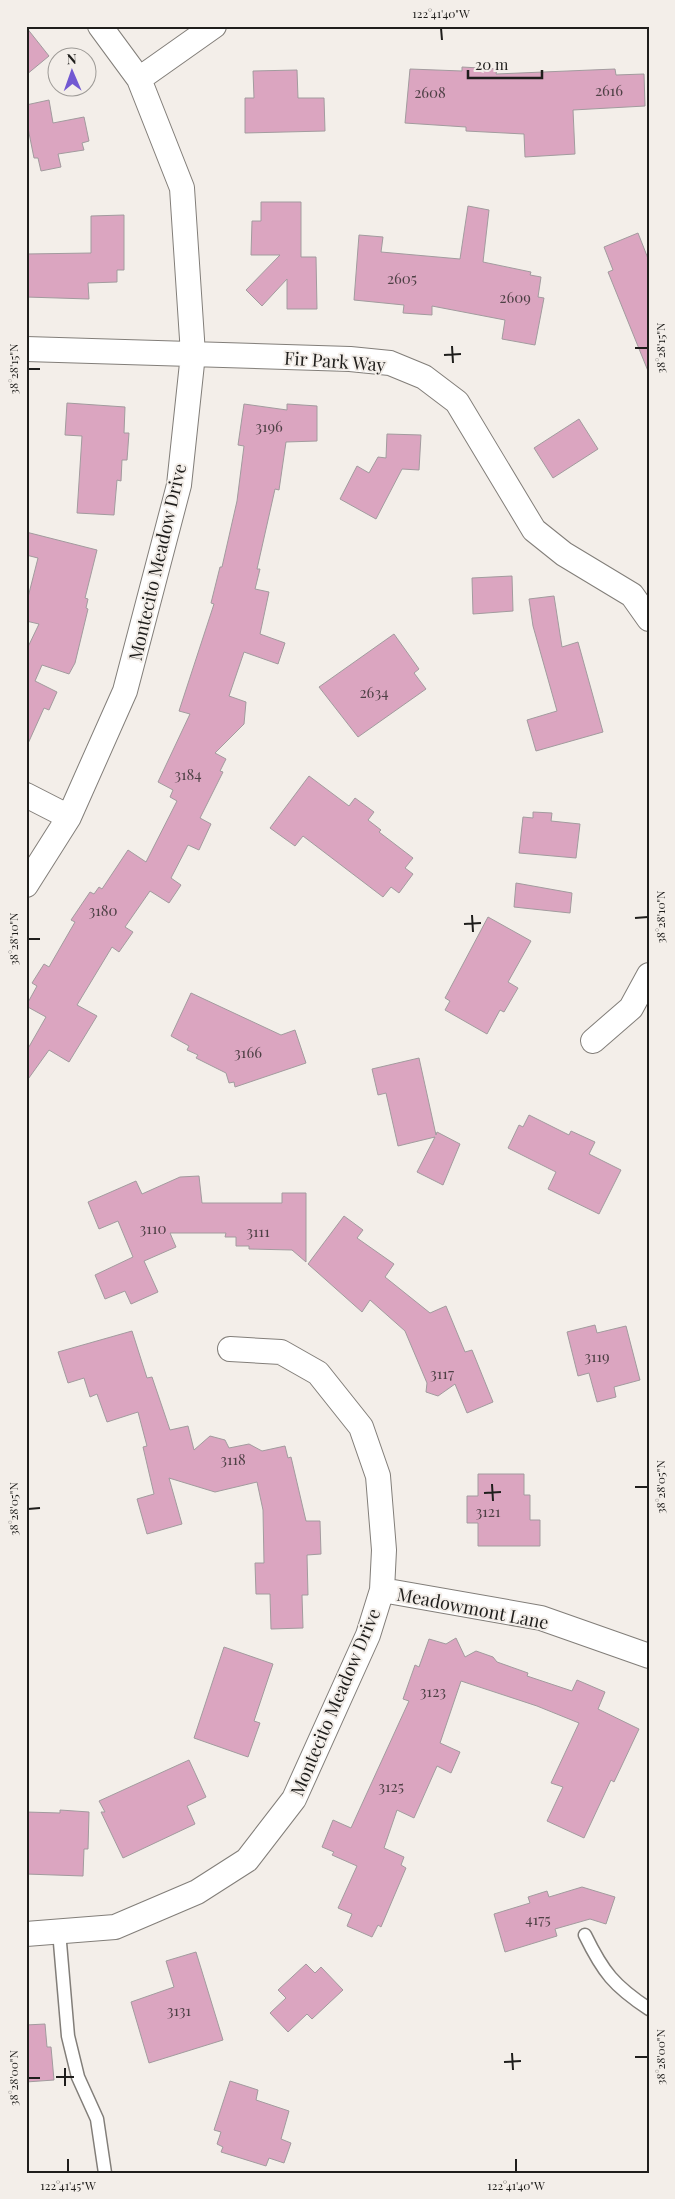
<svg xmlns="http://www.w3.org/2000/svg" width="675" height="2199" viewBox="0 0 675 2199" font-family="'Playfair Display',serif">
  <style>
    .building { fill: #dba5c0; stroke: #a29b9e }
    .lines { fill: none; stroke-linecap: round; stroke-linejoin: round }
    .lane-casing { stroke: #827e79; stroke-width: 15 }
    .street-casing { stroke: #827e79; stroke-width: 26 }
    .lane { stroke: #fff; stroke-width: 12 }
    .street { stroke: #fff; stroke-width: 24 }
    .ticks { fill: none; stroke: #1f1e1c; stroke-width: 2 }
    .labels { text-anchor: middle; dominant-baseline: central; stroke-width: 4; stroke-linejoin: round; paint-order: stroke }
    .number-label { font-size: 15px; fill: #4e4045 }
    .street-label { font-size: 18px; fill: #1f1e1c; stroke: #f3eee9 }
    .neatline { fill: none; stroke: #1f1e1c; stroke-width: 2 }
    .ticks-label { font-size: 12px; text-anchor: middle; fill: #1f1e1c }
  </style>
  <rect width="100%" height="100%" fill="#f3eee9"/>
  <!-- building -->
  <path class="building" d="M26,27L49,56L26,75Z
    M462,67L497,69L496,74L615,69L616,75L644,74L645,106L573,110L575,154L525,157L524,134L466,131V127L405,123L410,69L462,71Z
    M297,70L298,98H324L325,131L245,133V98H254L253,71Z
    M49,100L53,123L84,117L89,141L82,143L84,150L58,154L61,167L41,171L38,158H34L26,118V105Z
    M261,202H301V257H316L317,309H287V279L262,306L246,290L280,255H251L252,221H261Z
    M468,206L489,210L483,262L531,272L530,275L541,277L538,297L544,298L535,345L502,339L505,320L432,306V315L403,313L404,305L354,300L359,235L383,237L381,252L460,259Z
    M124,215V270H117V282L88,283L89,299L26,297V254L91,253V216Z
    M638,233L649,261L648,371L608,272L613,270L604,247Z
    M67,403L125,407L124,433H129L127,460H122L121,481L117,480L114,515L77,513L82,436L65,435Z
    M244,404L287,410V404L317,406V441L286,442L279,490L275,489L257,569H260L255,589L269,592L260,634L285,643L278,664L244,652L229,696L246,702L244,724L215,753L226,759L220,771L223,772L200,818L211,824L199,850L188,845L171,878L181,885L169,903L150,891L125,927L133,932L119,952L112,947L77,1005L97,1016L69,1062L49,1050L26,1082V1052L46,1017L26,1006L37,986L32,983L44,964L49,967L75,922L71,920L90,892L94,894L99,887L102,889L128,850L146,862L177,801L170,797L173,790L158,782L190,714L179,711L214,604L211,603L220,567H222L237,501L244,446L238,445Z
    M579,419L598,449L553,478L534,448Z
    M387,434L421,435L419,470L402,469L376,519L340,499L357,466L369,473L378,457L386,458Z
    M26,532L97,550L85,598L88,599L86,608L88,609L75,663L69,674L42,665L35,681L57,692L49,710L44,708L26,748V651L39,624L26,621V605L38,558L26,555Z
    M512,576L513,611L473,614L472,578Z
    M554,596L562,647L578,642L603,732L536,751L527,720L557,711L533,626L529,599Z
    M394,634L419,669L414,673L426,689L358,737L319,687Z
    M309,776L349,806L355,798L374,812L368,820L381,830L379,832L413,858L405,868L413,874L399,893L391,887L383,897L303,836L295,846L270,828Z
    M533,812L552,813L551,821L580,824L576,858L519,853L523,817L533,818Z
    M516,883L572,893L570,913L514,907Z
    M488,917L531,941L508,982L518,988L504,1012L500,1010L487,1034L445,1010L450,1001L445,998Z
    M191,993L281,1035L295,1030L306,1063L235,1087L234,1082L229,1083L226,1073L196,1058L198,1055L187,1050L189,1046L171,1036Z
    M419,1058L436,1135L437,1132L460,1144L443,1185L417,1172L435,1137L398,1146L386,1093L378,1095L372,1069Z
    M529,1115L569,1135L571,1131L595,1142L589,1154L621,1170L599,1214L548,1189L556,1172L508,1148L519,1125L523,1127Z
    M199,1176L202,1203H282V1193H306V1262L292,1250L249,1249V1246H236V1237H225L226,1233H170L176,1247L144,1261L158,1292L131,1304L125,1291L105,1299L95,1275L133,1257L118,1221L99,1229L88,1202L136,1181L142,1194L180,1177Z
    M344,1216L363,1230L357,1238L394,1264L385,1277L430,1313L446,1306L465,1352L472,1350L493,1402L467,1413L455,1384L438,1396L426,1392L427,1383L405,1331L370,1300L362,1312L308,1264Z
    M595,1325L597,1333L626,1326L640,1380L614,1387L616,1397L597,1402L589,1373L578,1376L567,1332Z
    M132,1331L147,1378L152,1377L170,1430L188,1426L194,1450L210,1436L225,1440L229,1448L249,1444L262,1451L285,1446L288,1458L291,1457L306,1521H320L321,1554L307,1555L308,1595H302L303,1628L271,1629L270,1594H256L255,1563H264L263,1510L257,1482L215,1492L169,1478L182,1524L147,1534L137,1499L154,1494L143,1447L147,1446L138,1412L107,1422L97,1394L90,1397L84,1378L68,1383L58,1352Z
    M478,1474H524V1495H530V1520H540V1546H478V1523H467V1496H478Z
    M456,1638L465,1657L476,1651L493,1657L497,1662L528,1673L527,1676L572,1691L577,1680L605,1692L598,1709L639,1729L614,1782L611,1780L584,1838L547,1821L563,1787L551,1783L579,1723L537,1706L461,1681L440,1743L460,1752L451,1773L437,1766L414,1818L397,1810L384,1848L404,1857L401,1865L406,1868L381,1927L378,1925L372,1937L347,1926L352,1914L338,1908L357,1866L332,1855L334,1852L322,1847L333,1820L351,1828L409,1701L403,1699L415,1665L419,1667L429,1639L446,1644Z
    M224,1647L273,1664L254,1721L260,1723L248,1757L194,1738Z
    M189,1760L206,1797L187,1806L195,1824L123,1858L101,1812H105L99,1801Z
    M60,1810L89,1812L88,1849H84L83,1876L26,1874V1812L60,1813Z
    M582,1887L615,1897L606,1924L590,1919L555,1929L557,1936L505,1952L494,1914L530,1903L528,1897L547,1891L549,1897Z
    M196,1952L223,2040L149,2063L131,2002L174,1987L166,1961Z
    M306,1964L315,1973L321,1967L343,1990L312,2019L307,2014L288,2032L270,2013L286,1998L278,1990Z
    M45,2024L47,2047H51L54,2080L26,2082V2025Z
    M230,2081L258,2090L256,2100L289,2111L281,2139L291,2143L284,2163L269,2158L266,2166L221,2152L223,2147L217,2144L221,2132L214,2130Z"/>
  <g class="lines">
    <defs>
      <path id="lane" d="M59,1931L68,2036L78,2077L97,2119L105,2173
        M585,1935C603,1972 614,1986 649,2009"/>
      <path id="street" d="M139,79L214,26
        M26,349L350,359L390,363L424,377L457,402L534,530L564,554L632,595L649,619
        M26,795L69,817
        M26,885L69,817L125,691L179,485L193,354L182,188L139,79L100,26
        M593,1041L631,1008L649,975
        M382,1590L541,1618L649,1656
        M26,1934L115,1927L197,1892L247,1860L294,1799L368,1635L382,1590L384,1550L378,1476L361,1427L318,1373L281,1352L230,1349"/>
    </defs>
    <!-- lane casing -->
    <use href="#lane" class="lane-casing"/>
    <!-- street casing -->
    <use href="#street" class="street-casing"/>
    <!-- lane -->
    <use href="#lane" class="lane"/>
    <!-- street -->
    <use href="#street" class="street"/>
  </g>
  <!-- ticks -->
  <path class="ticks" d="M441,28L442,40M452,346L453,363M635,348H648M444,355L461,354M28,369H40M472,915L473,932M635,918L648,917M464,924L481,923M28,939H40M492,1484L493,1501M635,1487H648M484,1493L501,1492M28,1509L40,1508M512,2053L513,2070M635,2057H648M504,2062L521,2061M65,2068V2086M56,2077H74M28,2078H40M68,2159V2172M516,2159V2172"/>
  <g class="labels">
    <!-- number labels -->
    <g class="number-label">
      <text x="609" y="90">2616</text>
      <text x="430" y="92">2608</text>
      <text x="402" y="278">2605</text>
      <text x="515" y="297">2609</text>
      <text x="269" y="426">3196</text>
      <text x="374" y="692">2634</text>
      <text x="188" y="774">3184</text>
      <text x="103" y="910">3180</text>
      <text x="248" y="1052">3166</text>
      <text x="153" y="1228">3110</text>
      <text x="258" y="1231">3111</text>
      <text x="597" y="1356">3119</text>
      <text x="442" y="1373">3117</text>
      <text x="233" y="1459">3118</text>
      <text x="488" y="1511">3121</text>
      <text x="433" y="1691">3123</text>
      <text x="391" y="1786">3125</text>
      <text x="538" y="1919">4175</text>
      <text x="179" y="2010">3131</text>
    </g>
    <!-- street labels -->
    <g class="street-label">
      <text transform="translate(335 361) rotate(4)">Fir Park Way</text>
      <text transform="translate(157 562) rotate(-77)">Montecito Meadow Drive</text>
      <text transform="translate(473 1608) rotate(11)">Meadowmont Lane</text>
      <text transform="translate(335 1702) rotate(-67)">Montecito Meadow Drive</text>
    </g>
  </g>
  <!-- border -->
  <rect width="675" height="2199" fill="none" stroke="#f3eee9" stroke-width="55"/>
  <!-- north arrow -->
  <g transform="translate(72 72) rotate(358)"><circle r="24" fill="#f3eee9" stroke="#9e9b97"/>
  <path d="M0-4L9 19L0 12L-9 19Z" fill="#7258d2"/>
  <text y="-8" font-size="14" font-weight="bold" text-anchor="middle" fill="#1f1e1c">N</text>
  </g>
  <!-- scale -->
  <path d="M468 70v8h74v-8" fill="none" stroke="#1f1e1c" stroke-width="2.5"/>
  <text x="475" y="70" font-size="15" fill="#1f1e1c" stroke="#f3eee9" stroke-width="4" paint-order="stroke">20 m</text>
  <rect x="28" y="28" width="620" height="2144" class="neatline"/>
  <g class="ticks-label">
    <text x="441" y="18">122°41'40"W</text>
    <text transform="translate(661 348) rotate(-90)" y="4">38°28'15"N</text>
    <text transform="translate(14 369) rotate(-90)" y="4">38°28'15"N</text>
    <text transform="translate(661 917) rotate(-90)" y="4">38°28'10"N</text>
    <text transform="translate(14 939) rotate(-90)" y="4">38°28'10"N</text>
    <text transform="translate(661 1487) rotate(-90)" y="4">38°28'05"N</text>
    <text transform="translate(14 1509) rotate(-90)" y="4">38°28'05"N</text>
    <text transform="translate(661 2057) rotate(-90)" y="4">38°28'00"N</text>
    <text transform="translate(14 2078) rotate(-90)" y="4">38°28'00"N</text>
    <text x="68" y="2190">122°41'45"W</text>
    <text x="516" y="2190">122°41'40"W</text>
  </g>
</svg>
